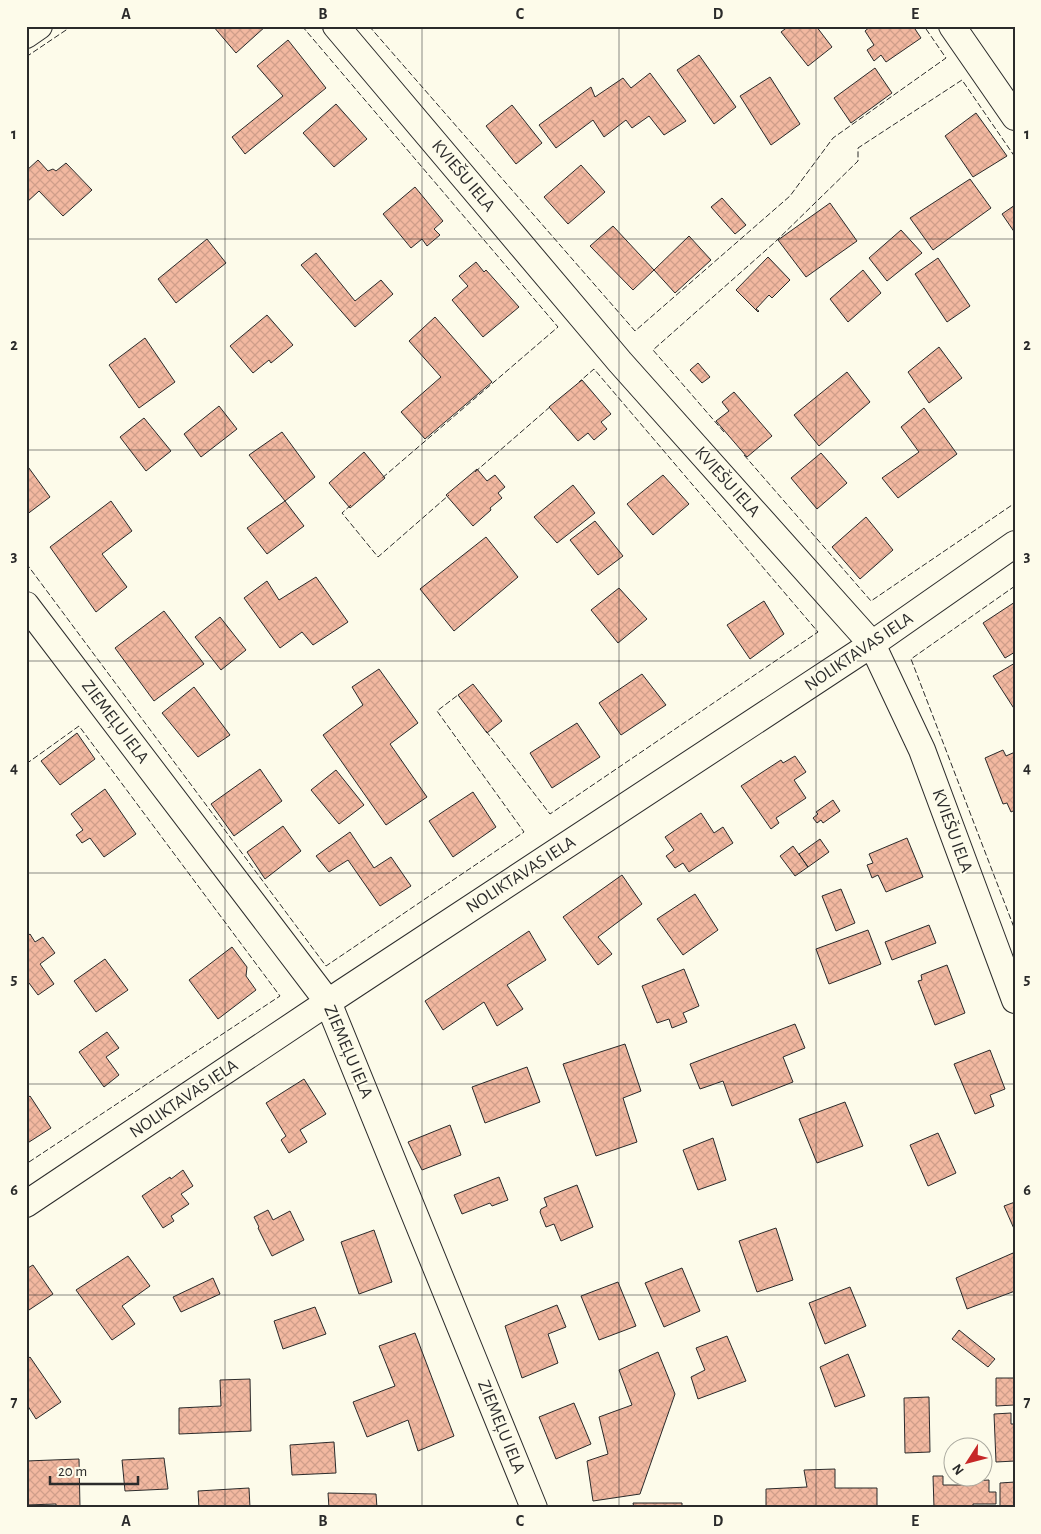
<svg xmlns="http://www.w3.org/2000/svg" width="1041" height="1534" viewBox="0 0 1041 1534" font-family="'Alegreya Sans',sans-serif">
  <style>
    .building { fill: url(#building-cross-hatch); stroke: #2b2b2b }
    .lines { fill: none; stroke-linecap: round; stroke-linejoin: round }
    .minor-casing { stroke: #2b2b2b; stroke-width: 28 }
    .minor { stroke: #fdfbea; stroke-width: 26 }
    .fence { stroke: #2b2b2b; stroke-width: 1; stroke-dasharray: 6 2.5; stroke-linecap: butt }
    .grid { fill: none; stroke: #2b2b2b; stroke-width: 1; stroke-opacity: 0.55 }
    .labels { text-anchor: middle; dominant-baseline: central; stroke-width: 4; stroke-linejoin: round; paint-order: stroke }
    .street-label { font-size: 18px; fill: #2b2b2b; stroke: #fdfbea }
    .neatline { fill: none; stroke: #2b2b2b; stroke-width: 2 }
    .grid-label { font-size: 16px; text-anchor: middle; font-weight: bold; fill: #2b2b2b }
  </style>
  <defs>
    <pattern id="building-cross-hatch" width="8" height="8" patternUnits="userSpaceOnUse" patternTransform="scale(1.25)"><rect width="8" height="8" fill="#f2b8a0"/><path d="M0 0l8 8M0 8l8-8" fill="none" stroke="#d09e8a"/></pattern>
  </defs>
  <rect width="100%" height="100%" fill="#fdfbea"/>
  <!-- building -->
  <path class="building" d="M213,26H266L236,53Z
    M789,26H816L832,47L808,66L781,32Z
    M871,26H913L921,38L886,62L881,55L874,61L867,50L874,45L865,31Z
    M288,40L326,88L245,154L232,137L283,96L257,66Z
    M699,55L736,107L714,124L677,70Z
    M875,68L892,93L851,123L834,98Z
    M650,73L686,121L664,135L649,116L632,128L626,120L604,137L593,120L556,148L539,125L591,87L595,97L623,78L631,88Z
    M770,77L800,124L771,145L740,96Z
    M336,104L367,139L334,167L303,133Z
    M512,105L542,143L516,164L486,126Z
    M976,113L1007,156L973,177L945,136Z
    M38,160L48,171L53,169L56,171L66,163L92,190L63,216L39,191L26,203V171Z
    M581,165L605,192L568,224L544,197Z
    M970,179L991,208L933,250L910,218Z
    M415,187L443,221L434,229L440,235L427,246L422,239L411,248L383,214Z
    M722,198L746,225L735,234L711,207Z
    M830,203L857,241L806,277L778,240Z
    M1015,205V233L1002,214Z
    M613,226L654,270L633,290L590,246Z
    M901,230L922,253L887,281L869,258Z
    M689,236L711,260L675,293L654,270Z
    M207,239L226,263L176,303L158,279Z
    M316,253L355,301L381,280L393,294L355,327L301,265Z
    M768,257L790,280L772,298L769,295L756,309L759,311L758,312L736,290Z
    M938,258L970,306L947,322L915,274Z
    M476,262L484,272L486,270L519,307L483,337L452,300L468,286L459,276Z
    M863,270L881,293L848,322L830,299Z
    M267,315L293,345L271,363L269,360L253,373L230,346Z
    M435,317L492,382L425,439L401,412L441,377L409,341Z
    M145,338L175,382L139,408L109,365Z
    M939,347L962,378L929,403L908,372Z
    M698,363L710,377L702,383L690,370Z
    M847,372L870,402L819,446L794,415Z
    M582,380L611,414L601,422L607,429L594,440L588,433L578,441L549,407Z
    M734,392L772,436L747,457L716,421L729,411L722,402Z
    M219,406L237,429L201,457L184,434Z
    M924,408L957,454L898,498L882,478L919,452L901,427Z
    M144,418L171,451L146,471L120,437Z
    M282,432L315,477L285,501L249,455Z
    M364,452L385,478L350,508L329,483Z
    M821,453L847,483L817,509L791,478Z
    M26,464L50,497L26,515Z
    M477,469L487,481L495,475L505,487L498,493L502,498L490,508L491,510L473,526L446,495Z
    M663,475L689,504L653,535L627,504Z
    M573,485L595,513L557,543L534,517Z
    M111,501L132,531L102,554L127,587L96,612L50,547Z
    M285,501L304,526L267,554L247,528Z
    M866,517L893,550L860,579L832,547Z
    M595,521L623,556L598,575L570,540Z
    M486,537L518,577L454,631L420,589Z
    M316,577L348,622L313,645L302,632L280,648L244,598L267,581L279,600Z
    M619,588L647,619L618,643L591,610Z
    M764,601L784,634L750,659L727,625Z
    M1015,602V652L1005,658L983,623Z
    M164,611L204,664L154,701L115,648Z
    M220,617L246,650L221,670L195,637Z
    M1015,663V710L993,676Z
    M379,669L418,723L390,744L427,797L386,825L323,735L363,705L352,687Z
    M642,674L666,705L621,735L599,703Z
    M473,684L502,721L487,733L458,695Z
    M194,687L230,735L198,757L162,713Z
    M577,723L600,757L552,788L530,753Z
    M77,733L95,759L60,785L41,761Z
    M1003,750L1006,756L1015,752V810L1011,812L1007,803L1003,804L985,758Z
    M795,756L806,772L794,780L806,798L776,818L779,823L771,829L741,786L781,760L783,763Z
    M260,769L282,801L234,836L211,804Z
    M336,770L364,805L339,824L311,790Z
    M105,789L136,834L104,857L90,838L82,843L76,835L83,830L71,814Z
    M473,792L496,827L453,857L429,821Z
    M833,800L840,811L823,823L821,820L817,823L813,818L818,814L816,812Z
    M701,813L714,833L723,827L733,843L689,872L683,863L675,868L666,856L674,850L665,837Z
    M283,826L301,851L265,879L247,852Z
    M350,832L374,868L391,857L411,886L380,906L348,860L329,872L316,856Z
    M907,838L923,877L886,892L878,875L872,878L867,865L873,863L869,854Z
    M820,839L829,852L808,867L799,854Z
    M793,846L808,867L795,876L780,856Z
    M622,875L642,904L598,937L612,954L598,965L563,917Z
    M841,889L855,923L836,931L822,896Z
    M695,894L718,930L683,955L657,919Z
    M929,925L936,943L892,960L885,942Z
    M868,930L881,964L829,984L816,949Z
    M529,931L546,960L507,985L523,1009L497,1026L484,1002L443,1030L425,1001Z
    M30,934L35,942L43,937L55,953L40,964L54,984L38,995L26,979V937Z
    M232,947L247,967L246,976L256,990L218,1019L189,980Z
    M105,959L128,990L96,1012L74,981Z
    M947,965L965,1013L935,1025L918,981L922,980L921,975Z
    M684,969L699,1006L683,1013L687,1022L672,1028L669,1019L657,1023L642,986Z
    M795,1024L805,1048L783,1057L793,1082L732,1106L723,1081L700,1089L690,1064Z
    M107,1032L119,1048L106,1057L119,1075L104,1087L79,1052Z
    M625,1044L641,1091L623,1098L637,1142L596,1156L563,1064Z
    M990,1050L1005,1089L990,1095L994,1106L975,1114L954,1064Z
    M527,1067L540,1102L485,1123L472,1087Z
    M304,1079L326,1114L300,1130L307,1142L289,1153L281,1140L286,1136L266,1103Z
    M30,1096L51,1128L26,1144V1099Z
    M845,1102L863,1146L817,1163L799,1119Z
    M450,1125L461,1155L422,1170L408,1142Z
    M938,1133L956,1173L928,1186L910,1145Z
    M713,1138L726,1180L698,1190L683,1150Z
    M183,1170L193,1186L181,1194L189,1204L171,1216L174,1221L163,1228L142,1196L170,1177L171,1179Z
    M499,1177L508,1200L492,1206L490,1203L462,1214L454,1195Z
    M577,1185L593,1227L561,1241L554,1224L546,1227L540,1212L541,1209L547,1206L544,1198Z
    M1015,1202V1231L1004,1206Z
    M268,1210L273,1220L290,1211L304,1240L272,1256L258,1228L259,1227L254,1217Z
    M776,1228L793,1280L757,1292L739,1241Z
    M374,1230L392,1282L359,1294L341,1242Z
    M1013,1253L1015,1257V1291L967,1309L956,1278Z
    M128,1256L150,1286L122,1306L135,1324L112,1340L76,1290Z
    M33,1265L53,1294L26,1312V1269Z
    M682,1268L700,1311L664,1327L645,1283Z
    M213,1278L220,1294L181,1312L173,1297Z
    M618,1282L636,1326L599,1340L581,1296Z
    M850,1287L866,1326L825,1344L809,1303Z
    M557,1305L566,1327L548,1334L558,1363L522,1378L505,1326Z
    M315,1307L326,1334L283,1349L274,1321Z
    M959,1330L995,1359L988,1367L952,1339Z
    M415,1333L454,1436L418,1451L408,1420L367,1437L353,1402L395,1386L379,1346Z
    M727,1336L746,1381L698,1399L691,1377L705,1370L696,1348Z
    M658,1352L675,1394L640,1494L593,1501L587,1461L608,1454L599,1417L632,1405L619,1370Z
    M848,1354L865,1396L835,1407L820,1367Z
    M30,1357L61,1402L36,1419L26,1403V1360Z
    M996,1378H1014V1405L996,1406Z
    M250,1379L251,1431L179,1434V1408L221,1406L220,1380Z
    M929,1397L930,1452L905,1453L904,1398Z
    M574,1403L591,1444L556,1459L539,1417Z
    M1011,1413V1424H1015V1461L996,1462L994,1414Z
    M334,1442L336,1473L292,1475L290,1445Z
    M164,1458L168,1489L125,1491L122,1460Z
    M79,1459L80,1508H56V1504L26,1505V1461Z
    M835,1469V1488H877V1508H766V1489L807,1487L804,1470Z
    M933,1476H943V1485H971V1481L989,1480V1492H996V1504H973V1508H934Z
    M1015,1482V1508H1000V1483Z
    M249,1488L250,1508H199L198,1491Z
    M328,1493L376,1494L377,1508H329Z
    M633,1503H682V1508H634Z"/>
  <g class="lines">
    <defs>
      <path id="minor" d="M336,26L620,362L872,644L922,750L1015,1000
        M952,26L1015,117
        M26,35L39,26
        M26,605L328,1002L534,1508
        M26,1204L328,1002L872,644L1015,544"/>
    </defs>
    <!-- minor casing -->
    <use href="#minor" class="minor-casing"/>
    <!-- minor -->
    <use href="#minor" class="minor"/>
    <!-- fence -->
    <path class="fence" d="M302,26L558,327L381,479
      M369,26L635,331L790,196L833,138L946,58L924,26
      M26,57L72,26
      M724,432L653,350L774,243L858,161V148L962,80L1015,157
      M744,455L871,601L1015,503
      M475,472L551,406
      M351,505L342,513L378,557L449,495
      M26,563L326,966L524,832L437,711L458,695L460,697
      M1015,586L911,659L1015,930
      M486,731L550,814L818,632L594,369L579,382
      M26,764L79,726L280,996L26,1164"/>
  </g>
  <!-- grid -->
  <path class="grid" d="M225,26V1508M422,26V1508M619,26V1508M816,26V1508M26,239H1015M26,450H1015M26,661H1015M26,873H1015M26,1084H1015M26,1295H1015"/>
  <g class="labels">
    <!-- street labels -->
    <g class="street-label">
      <text transform="translate(463 176) rotate(50)">KVIEŠU IELA</text>
      <text transform="translate(727 482) rotate(48)">KVIEŠU IELA</text>
      <text transform="translate(859 652) rotate(-34)">NOLIKTAVAS IELA</text>
      <text transform="translate(115 722) rotate(53)">ZIEMEĻU IELA</text>
      <text transform="translate(952 831) rotate(70)">KVIEŠU IELA</text>
      <text transform="translate(521 875) rotate(-33)">NOLIKTAVAS IELA</text>
      <text transform="translate(348 1052) rotate(67)">ZIEMEĻU IELA</text>
      <text transform="translate(184 1099) rotate(-34)">NOLIKTAVAS IELA</text>
      <text transform="translate(501 1427) rotate(68)">ZIEMEĻU IELA</text>
    </g>
  </g>
  <!-- border -->
  <rect width="1041" height="1534" fill="none" stroke="#fdfbea" stroke-width="55"/>
  <!-- north arrow -->
  <g transform="translate(968 1462) rotate(234)"><circle r="24" fill="#fdfbea" stroke="#a9a89e"/>
  <path d="M0-4L9 19L0 12L-9 19Z" fill="#c62828"/>
  <text y="-8" font-size="14" font-weight="bold" text-anchor="middle" fill="#2b2b2b">N</text>
  </g>
  <!-- scale -->
  <path d="M50 1476v8h88v-8" fill="none" stroke="#2b2b2b" stroke-width="2.5"/>
  <text x="58" y="1476" font-size="15" fill="#2b2b2b" stroke="#fdfbea" stroke-width="4" paint-order="stroke">20 m</text>
  <rect x="28" y="28" width="986" height="1478" class="neatline"/>
  <g class="grid-label">
    <text x="126" y="19">A</text>
    <text x="323" y="19">B</text>
    <text x="520" y="19">C</text>
    <text x="718" y="19">D</text>
    <text x="915" y="19">E</text>
    <text x="14" y="139">1</text>
    <text x="1027" y="139">1</text>
    <text x="14" y="350">2</text>
    <text x="1027" y="350">2</text>
    <text x="14" y="561">3</text>
    <text x="1027" y="561">3</text>
    <text x="14" y="773">4</text>
    <text x="1027" y="773">4</text>
    <text x="14" y="984">5</text>
    <text x="1027" y="984">5</text>
    <text x="14" y="1195">6</text>
    <text x="1027" y="1195">6</text>
    <text x="14" y="1407">7</text>
    <text x="1027" y="1407">7</text>
    <text x="126" y="1526">A</text>
    <text x="323" y="1526">B</text>
    <text x="520" y="1526">C</text>
    <text x="718" y="1526">D</text>
    <text x="915" y="1526">E</text>
  </g>
</svg>
